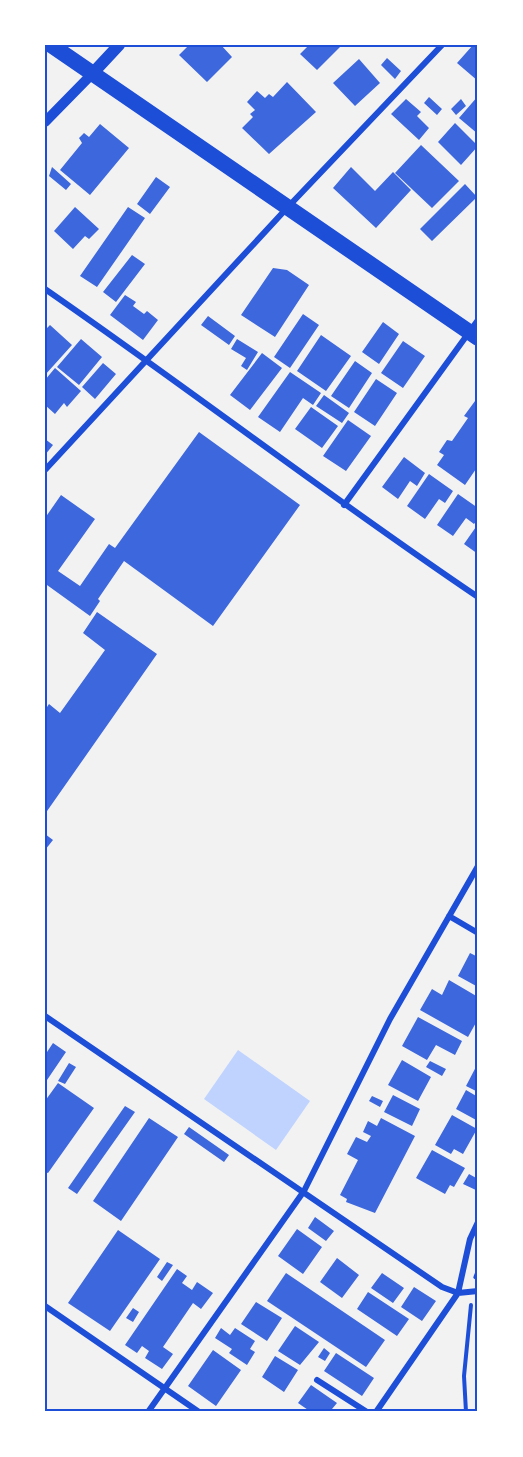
<svg xmlns="http://www.w3.org/2000/svg" width="523" height="1457" viewBox="0 0 523 1457" font-family="Lora,serif">
  <style>
    .water { fill: #bfd3fe }
    .building { fill: #3d67dc }
    .lines { fill: none; stroke-linecap: round; stroke-linejoin: round }
    .path { stroke: #1d4ed8; stroke-width: 4 }
    .pedestrian { stroke: #1d4ed8; stroke-width: 5 }
    .minor { stroke: #1d4ed8; stroke-width: 6 }
    .tertiary { stroke: #1d4ed8; stroke-width: 10 }
    .secondary { stroke: #1d4ed8; stroke-width: 12 }
    .trunk { stroke: #1d4ed8; stroke-width: 16 }
    .neatline { fill: none; stroke: #1d4ed8; stroke-width: 2 }
  </style>
  <rect width="100%" height="100%" fill="#f2f2f2"/>
  <!-- water -->
  <path class="water" d="M238,1050L310,1101L276,1150L204,1099Z"/>
  <!-- building -->
  <path class="building" d="M189,45H221L232,57L207,82L179,55Z
    M309,45H342L317,70L300,54Z
    M473,45H478V81L457,63Z
    M387,58L401,71L395,79L381,65Z
    M359,59L380,83L355,106L333,83Z
    M287,82L316,112L269,154L242,128L253,117L250,114L255,110L247,102L257,91L265,98L269,94L273,97Z
    M478,96V134L459,118Z
    M429,97L442,109L437,115L424,103Z
    M406,99L421,112L417,116L429,128L419,140L391,114Z
    M461,99L466,106L456,115L451,109Z
    M455,123L478,146L461,165L438,142Z
    M100,124L129,148L90,195L60,170L82,143L79,138L84,133L89,137Z
    M421,145L459,181L432,208L395,173Z
    M52,167L71,184L66,190L49,176Z
    M351,167L375,191L393,172L411,190L376,228L333,188Z
    M156,177L170,187L150,214L137,204Z
    M465,184L477,197L432,241L420,229Z
    M75,207L99,229L89,239L85,236L73,249L54,231Z
    M128,207L145,218L97,287L80,276Z
    M132,255L145,264L116,302L103,292Z
    M273,268L287,270L309,285L275,337L241,315Z
    M125,295L136,302L133,306L144,314L147,311L158,320L143,340L110,315Z
    M303,314L319,325L290,368L274,357Z
    M208,316L235,336L229,345L201,325Z
    M383,322L399,334L379,364L362,352Z
    M50,325L72,345L45,375V330Z
    M321,335L351,356L326,391L297,371Z
    M81,339L102,357L79,385L57,367Z
    M237,339L258,352L247,370L241,366L246,358L231,349Z
    M403,341L425,356L403,388L381,373Z
    M262,353L282,368L250,410L230,395Z
    M355,361L372,373L349,408L331,396Z
    M103,363L116,374L95,399L82,387Z
    M55,368L81,391L67,407L64,403L55,414L45,405V380Z
    M290,372L321,393L313,405L303,398L280,432L258,417Z
    M376,379L397,393L375,426L354,412Z
    M324,395L349,413L342,423L316,406Z
    M475,401L478,402V466L465,485L437,465L444,455L439,452L447,440L452,441L468,418L464,416Z
    M311,407L338,426L322,448L295,429Z
    M348,420L371,436L346,471L323,456Z
    M199,432L300,505L213,626L124,561L98,599L100,601L90,616L47,585L45,589V518L61,495L95,519L58,571L80,586L109,544L115,548Z
    M45,439L53,445L45,455Z
    M404,457L425,473L417,486L410,481L398,499L382,487Z
    M429,474L453,491L445,503L439,499L425,519L407,506Z
    M458,494L478,508V519L474,524L466,518L453,536L437,525Z
    M478,524V554L464,544Z
    M97,612L157,654L45,814V710L49,704L60,713L105,650L83,633Z
    M45,834L53,840L45,850Z
    M470,953L478,957V987L458,976Z
    M449,980L478,997V1019L468,1037L420,1010L432,989L442,995Z
    M418,1017L462,1041L455,1055L436,1045L427,1060L402,1046Z
    M53,1043L66,1052L45,1083V1055Z
    M402,1060L431,1077L418,1101L388,1085Z
    M430,1061L446,1069L442,1076L426,1067Z
    M69,1063L76,1067L65,1084L58,1081Z
    M478,1063V1092L466,1086Z
    M58,1083L94,1108L48,1173L45,1172V1101Z
    M466,1090L478,1097V1121L456,1109Z
    M393,1095L420,1109L412,1126L384,1112Z
    M372,1096L383,1101L380,1107L369,1101Z
    M125,1106L135,1112L77,1194L68,1188Z
    M452,1115L477,1129L463,1154L454,1149L451,1154L435,1145Z
    M149,1118L178,1137L121,1221L93,1201Z
    M381,1118L415,1136L375,1213L346,1202L347,1199L340,1195L358,1160L347,1154L356,1137L367,1142L371,1136L363,1132L368,1121L377,1126Z
    M189,1127L229,1155L224,1162L184,1134Z
    M432,1150L465,1168L454,1187L450,1185L445,1194L416,1178Z
    M469,1174L478,1179V1191L463,1184Z
    M315,1217L334,1231L326,1241L308,1228Z
    M297,1229L322,1247L303,1274L278,1256Z
    M118,1230L160,1259L110,1331L68,1303Z
    M337,1258L359,1275L342,1298L320,1282Z
    M167,1262L173,1265L162,1281L157,1277Z
    M177,1269L187,1276L182,1283L192,1290L197,1282L213,1293L201,1309L193,1303L163,1347L173,1354L162,1369L145,1358L149,1351L142,1346L137,1353L125,1345Z
    M286,1273L385,1340L366,1367L267,1301Z
    M382,1273L404,1288L393,1303L371,1288Z
    M414,1287L436,1301L422,1321L401,1307Z
    M368,1292L409,1319L397,1336L357,1309Z
    M256,1302L282,1318L267,1341L241,1324Z
    M133,1308L139,1312L133,1322L126,1318Z
    M295,1326L319,1342L300,1365L278,1351Z
    M221,1328L230,1335L235,1328L255,1341L250,1349L255,1352L247,1365L229,1353L232,1349L215,1338Z
    M324,1348L330,1353L325,1361L318,1357Z
    M213,1350L241,1370L216,1406L188,1386Z
    M336,1353L374,1378L362,1396L324,1371Z
    M275,1356L298,1370L284,1392L262,1377Z
    M311,1385L337,1403L332,1409L336,1412H311L298,1403Z"/>
  <g class="lines">
    <!-- path -->
    <path class="path" d="M466,1412L464,1376L471,1305"/>
    <!-- pedestrian -->
    <path class="pedestrian" d="M476,1277L478,1272"/>
    <!-- minor -->
    <path class="minor" d="M45,289C191,390 331,498 478,597
      M45,470L287,208L442,45
      M344,505L478,320
      M449,916L478,933
      M45,1016L442,1287L458,1293L478,1291
      M45,1306L199,1412
      M317,1380L367,1412
      M148,1412L304,1191L390,1019L478,866
      M376,1412L458,1293L470,1239L478,1222"/>
    <!-- tertiary -->
    <path class="tertiary" d="M45,122L92,74"/>
    <!-- secondary -->
    <path class="secondary" d="M92,74L119,45"/>
    <!-- trunk -->
    <path class="trunk" d="M51,45L478,338"/>
  </g>
  <!-- border -->
  <rect width="523" height="1457" fill="none" stroke="#ffffff" stroke-width="93"/>
  <rect x="46" y="46" width="430" height="1364" class="neatline"/>
</svg>
